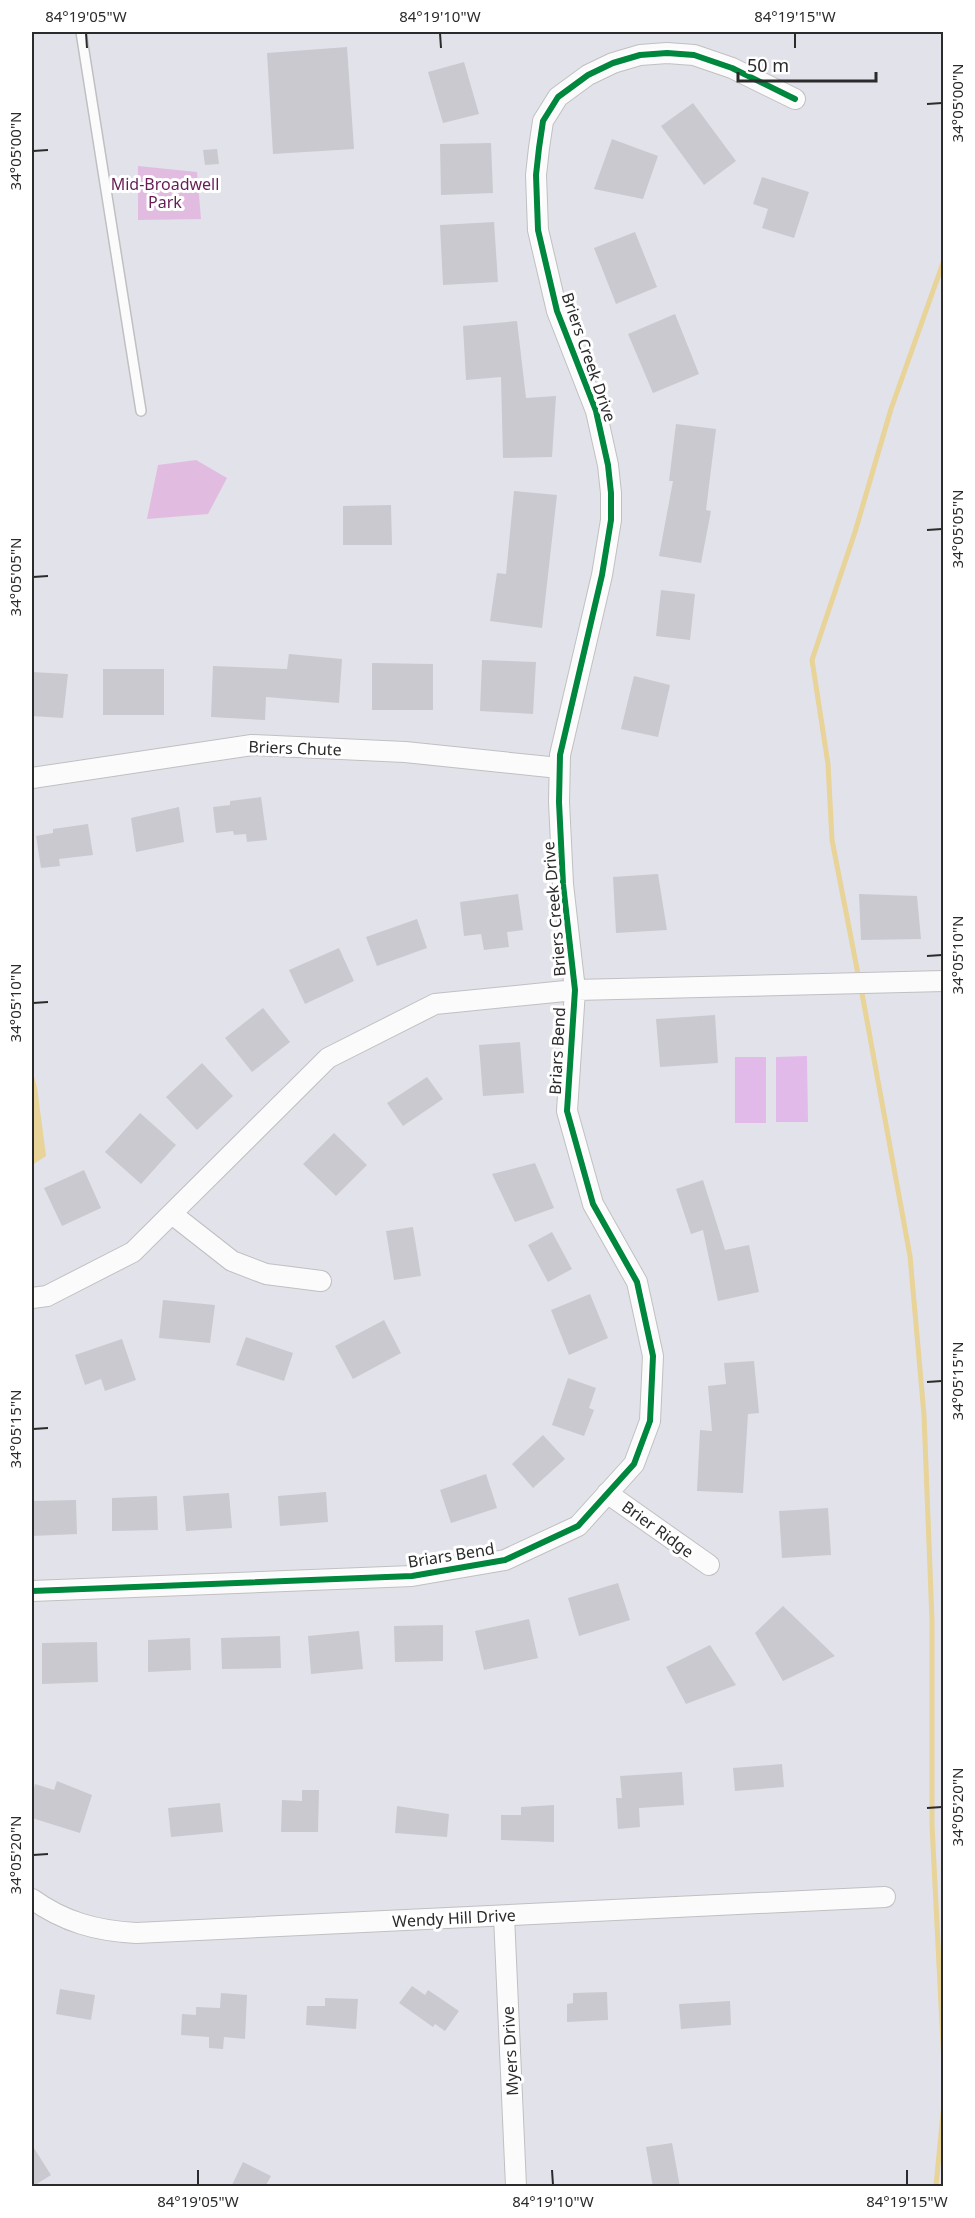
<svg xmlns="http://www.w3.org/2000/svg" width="975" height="2218" viewBox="0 0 975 2218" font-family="'Noto Sans',sans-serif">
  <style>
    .green { fill: #e1bce0 }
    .pitch { fill: #e1bae9 }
    .water { fill: #e8d399 }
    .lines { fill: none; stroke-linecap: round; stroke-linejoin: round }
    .stream { stroke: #e8d399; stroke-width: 5 }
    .building { fill: #c9c9cf }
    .service-casing { stroke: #c0c0c2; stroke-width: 12 }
    .minor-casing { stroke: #c0c0c2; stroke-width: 22 }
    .service { stroke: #fbfbfc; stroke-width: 9 }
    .minor { stroke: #fbfbfc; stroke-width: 20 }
    .cycleway-casing { stroke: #fff; stroke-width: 10 }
    .cycleway { stroke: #00873e; stroke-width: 6 }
    .ticks { fill: none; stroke: #2b2b2b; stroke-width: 2 }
    .labels { text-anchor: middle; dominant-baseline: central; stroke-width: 6; stroke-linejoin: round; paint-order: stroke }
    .park-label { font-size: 16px; fill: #671d53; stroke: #fff }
    .street-label { font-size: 16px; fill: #2b2b2b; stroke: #fff }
    .neatline { fill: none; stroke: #2b2b2b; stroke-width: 2 }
    .ticks-label { font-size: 15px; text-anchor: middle; fill: #2b2b2b }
  </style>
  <rect width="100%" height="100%" fill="#e2e2ea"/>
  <!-- green -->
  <path class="green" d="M138,166L197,172L201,219L138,220Z
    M196,460L227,478L208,514L147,519L158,465Z"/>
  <!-- pitch -->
  <path class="pitch" d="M807,1056L808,1122H776V1057Z
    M735,1057H766V1123H735Z"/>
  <!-- water -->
  <path class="water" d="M32,1070L37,1087L46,1156L32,1165Z"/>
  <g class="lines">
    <!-- stream -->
    <path class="stream" d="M859,979L832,840L828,764L812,660L855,532L891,409L944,260
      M861,988L910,1256L924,1415L932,1621V1825L944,2064
      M936,2186L944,2103"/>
  </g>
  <!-- building -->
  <path class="building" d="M347,47L354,149L273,154L267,53Z
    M464,62L479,114L443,123L428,72Z
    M693,103L736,161L704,185L661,126Z
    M612,139L658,156L643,199L594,189Z
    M491,143L493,193L441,195L440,144Z
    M217,149L219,164L205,165L203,150Z
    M762,177L809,192L794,238L762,228L768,209L753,204Z
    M494,222L498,282L443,285L440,225Z
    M635,232L657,287L616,304L594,248Z
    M675,314L699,374L653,393L628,334Z
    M517,321L526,398L556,396L552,457L503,458L501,377L466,380L463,326Z
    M676,424L716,429L706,510L711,511L701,563L659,556L673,481H669Z
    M514,491L557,495L542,628L490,621L497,573L506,574Z
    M391,505L392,545H343V506Z
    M661,590L695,594L690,640L656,636Z
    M289,654L342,659L339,703L266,697L265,720L211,717L213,666L287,669Z
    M482,660L536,662L533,714L480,711Z
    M372,663L433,664V710H372Z
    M103,669H164V715H103Z
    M32,672L68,674L63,718L32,716Z
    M634,676L670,685L658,737L621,729Z
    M261,797L267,840L247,842L246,834L234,835L233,831L216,833L213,807L230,805V801Z
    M179,807L184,842L136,852L131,818Z
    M88,824L93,855L59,859L60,866L41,868L36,836L53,833V829Z
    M658,874L667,930L616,933L613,877Z
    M518,894L523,930L507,932L509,947L484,950L481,934L464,936L460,902Z
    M859,894L917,896L921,939L861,940Z
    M417,919L427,948L377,966L366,937Z
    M339,948L354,981L305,1004L289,970Z
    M263,1008L290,1042L252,1072L225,1038Z
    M715,1015L718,1063L660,1067L656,1019Z
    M520,1042L524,1093L483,1096L479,1045Z
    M202,1063L233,1096L197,1130L166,1097Z
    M427,1077L443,1099L403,1126L387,1103Z
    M140,1113L176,1145L141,1184L105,1152Z
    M334,1133L367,1165L336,1196L303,1164Z
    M535,1163L554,1208L515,1222L492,1174Z
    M84,1170L101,1208L62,1226L44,1188Z
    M703,1180L725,1250L749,1245L759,1292L718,1301L703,1230L691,1234L676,1189Z
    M413,1227L421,1276L394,1280L386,1231Z
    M552,1232L572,1269L548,1282L528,1245Z
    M590,1294L608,1338L569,1355L551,1310Z
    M163,1300L215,1305L210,1343L159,1338Z
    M384,1320L401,1353L353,1379L335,1346Z
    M246,1337L293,1353L284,1381L236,1365Z
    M122,1339L136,1380L105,1391L101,1379L85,1385L75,1355Z
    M754,1361L759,1413L748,1414L743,1493L697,1491L700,1430L712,1431L708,1386L726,1384L724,1363Z
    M568,1378L596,1388L589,1408L594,1410L584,1436L552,1425Z
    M543,1435L565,1459L533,1488L512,1464Z
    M486,1474L497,1508L451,1523L440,1490Z
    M326,1492L328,1522L280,1526L278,1496Z
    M229,1493L232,1528L186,1531L183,1496Z
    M157,1496L158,1530L112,1531V1498Z
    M76,1500L77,1534L32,1536V1501Z
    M828,1508L831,1555L782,1558L779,1511Z
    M618,1583L630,1620L579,1636L568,1598Z
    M783,1606L835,1656L783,1681L755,1633Z
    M529,1619L538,1658L484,1670L475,1631Z
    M443,1625V1661L395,1662L394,1626Z
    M359,1631L363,1669L311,1674L308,1636Z
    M280,1636L281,1668L222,1669L221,1638Z
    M190,1638L191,1670L148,1672V1640Z
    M97,1642L98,1682L42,1684V1643Z
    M710,1645L736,1685L686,1704L666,1667Z
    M782,1764L784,1787L735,1791L733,1768Z
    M682,1772L684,1805L639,1808L640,1827L618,1829L616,1798H622L620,1776Z
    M57,1781L92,1795L80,1833L32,1818V1796L35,1784L54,1790Z
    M302,1790H319L318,1832H281L282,1800L302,1801Z
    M220,1803L223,1832L171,1837L168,1808Z
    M554,1805V1842L501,1840V1815H521V1807Z
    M397,1806L449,1814L447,1837L395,1833Z
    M412,1986L425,1995L428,1990L459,2011L445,2031L435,2024L433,2027L399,2003Z
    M60,1989L95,1995L91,2020L56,2014Z
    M607,1992L608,2020L567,2022V2004L573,2003V1993Z
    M221,1993L247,1995L245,2039L224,2037L223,2049L209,2048V2037L181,2035L182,2014L196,2015V2007L220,2008Z
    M325,1998L358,1999L356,2029L306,2025L307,2006H325Z
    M730,2001L731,2025L681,2029L679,2004Z
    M672,2143L680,2187H653L646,2147Z
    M32,2145L51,2175L32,2187Z
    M243,2162L271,2176L265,2187H231Z"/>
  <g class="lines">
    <defs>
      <path id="service" d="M81,32L141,411"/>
      <path id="minor" d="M32,778L252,745L405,752L559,768
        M172,1214L232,1261L266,1274L321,1281
        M32,1298L47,1296L133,1252L328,1058L435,1004L575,990L944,981
        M607,1493L709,1565
        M32,1591L412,1576L505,1560L578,1526L634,1464L650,1421L653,1356L637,1282L593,1204L567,1111L575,990L563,884L559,802L560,755L602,575L611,520V493L608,465L596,411L557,311L538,230L536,175L539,148L543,121L558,97L588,75L613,63L640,55L667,53L694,55L732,68L795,99
        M32,1899C64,1922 97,1931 136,1933L885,1897
        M504,1916L516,2186"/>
    </defs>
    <!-- service casing -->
    <use href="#service" class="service-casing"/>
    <!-- minor casing -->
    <use href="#minor" class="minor-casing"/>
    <!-- service -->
    <use href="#service" class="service"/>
    <!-- minor -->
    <use href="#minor" class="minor"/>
    <defs>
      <path id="cycleway" d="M32,1591L412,1576L505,1560L578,1526L634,1464L650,1421L653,1356L637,1282L593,1204L567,1111L575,990L563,884L559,802L560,755L602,575L611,520V493L608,465L596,411L557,311L538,230L536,175L539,148L543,121L558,97L588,75L613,63L640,55L667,53L694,55L732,68L795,99"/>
    </defs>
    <!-- cycleway casing -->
    <use href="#cycleway" class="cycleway-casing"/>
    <!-- cycleway -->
    <use href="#cycleway" class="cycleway"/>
  </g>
  <!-- ticks -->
  <path class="ticks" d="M86,33L87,48M440,33L441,48M795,33V48M927,104L942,103M33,151L48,150M927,530L942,529M33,577L48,576M927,956L942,955M33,1003L48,1002M927,1382L942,1381M33,1429L48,1428M927,1808L942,1807M33,1855L48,1854M198,2170V2185M552,2170L553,2185M907,2170V2185"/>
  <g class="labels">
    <!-- park labels -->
    <g class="park-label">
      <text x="165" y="184">Mid-Broadwell<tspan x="165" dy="18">Park</tspan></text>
    </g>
    <!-- street labels -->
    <g class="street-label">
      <text transform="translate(589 357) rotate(71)">Briers Creek Drive</text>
      <text transform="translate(295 748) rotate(2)">Briers Chute</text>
      <text transform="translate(554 909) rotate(-95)">Briers Creek Drive</text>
      <text transform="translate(557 1051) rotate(-87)">Briars Bend</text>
      <text transform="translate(658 1529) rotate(36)">Brier Ridge</text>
      <text transform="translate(451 1555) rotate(-9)">Briars Bend</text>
      <text transform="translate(454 1918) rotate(-3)">Wendy Hill Drive</text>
      <text transform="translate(510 2051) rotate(-93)">Myers Drive</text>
    </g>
  </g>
  <!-- border -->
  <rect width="975" height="2218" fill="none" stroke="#ffffff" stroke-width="66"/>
  <!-- scale -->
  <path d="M738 72v9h138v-9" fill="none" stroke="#2b2b2b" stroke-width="3"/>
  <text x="747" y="72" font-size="18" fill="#2b2b2b" stroke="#ffffff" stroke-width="4.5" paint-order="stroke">50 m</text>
  <rect x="33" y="33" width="909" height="2152" class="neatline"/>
  <g class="ticks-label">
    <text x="86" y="22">84°19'05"W</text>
    <text x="440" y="22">84°19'10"W</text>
    <text x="795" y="22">84°19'15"W</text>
    <text transform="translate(958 103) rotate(-90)" y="5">34°05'00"N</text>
    <text transform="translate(16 151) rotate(-90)" y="5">34°05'00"N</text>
    <text transform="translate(958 529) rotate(-90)" y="5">34°05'05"N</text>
    <text transform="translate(16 577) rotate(-90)" y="5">34°05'05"N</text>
    <text transform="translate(958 955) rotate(-90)" y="5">34°05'10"N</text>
    <text transform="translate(16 1003) rotate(-90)" y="5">34°05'10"N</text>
    <text transform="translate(958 1381) rotate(-90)" y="5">34°05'15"N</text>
    <text transform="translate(16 1429) rotate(-90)" y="5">34°05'15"N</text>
    <text transform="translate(958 1807) rotate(-90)" y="5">34°05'20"N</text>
    <text transform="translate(16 1855) rotate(-90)" y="5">34°05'20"N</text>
    <text x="198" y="2207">84°19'05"W</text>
    <text x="553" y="2207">84°19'10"W</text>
    <text x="907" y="2207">84°19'15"W</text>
  </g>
</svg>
